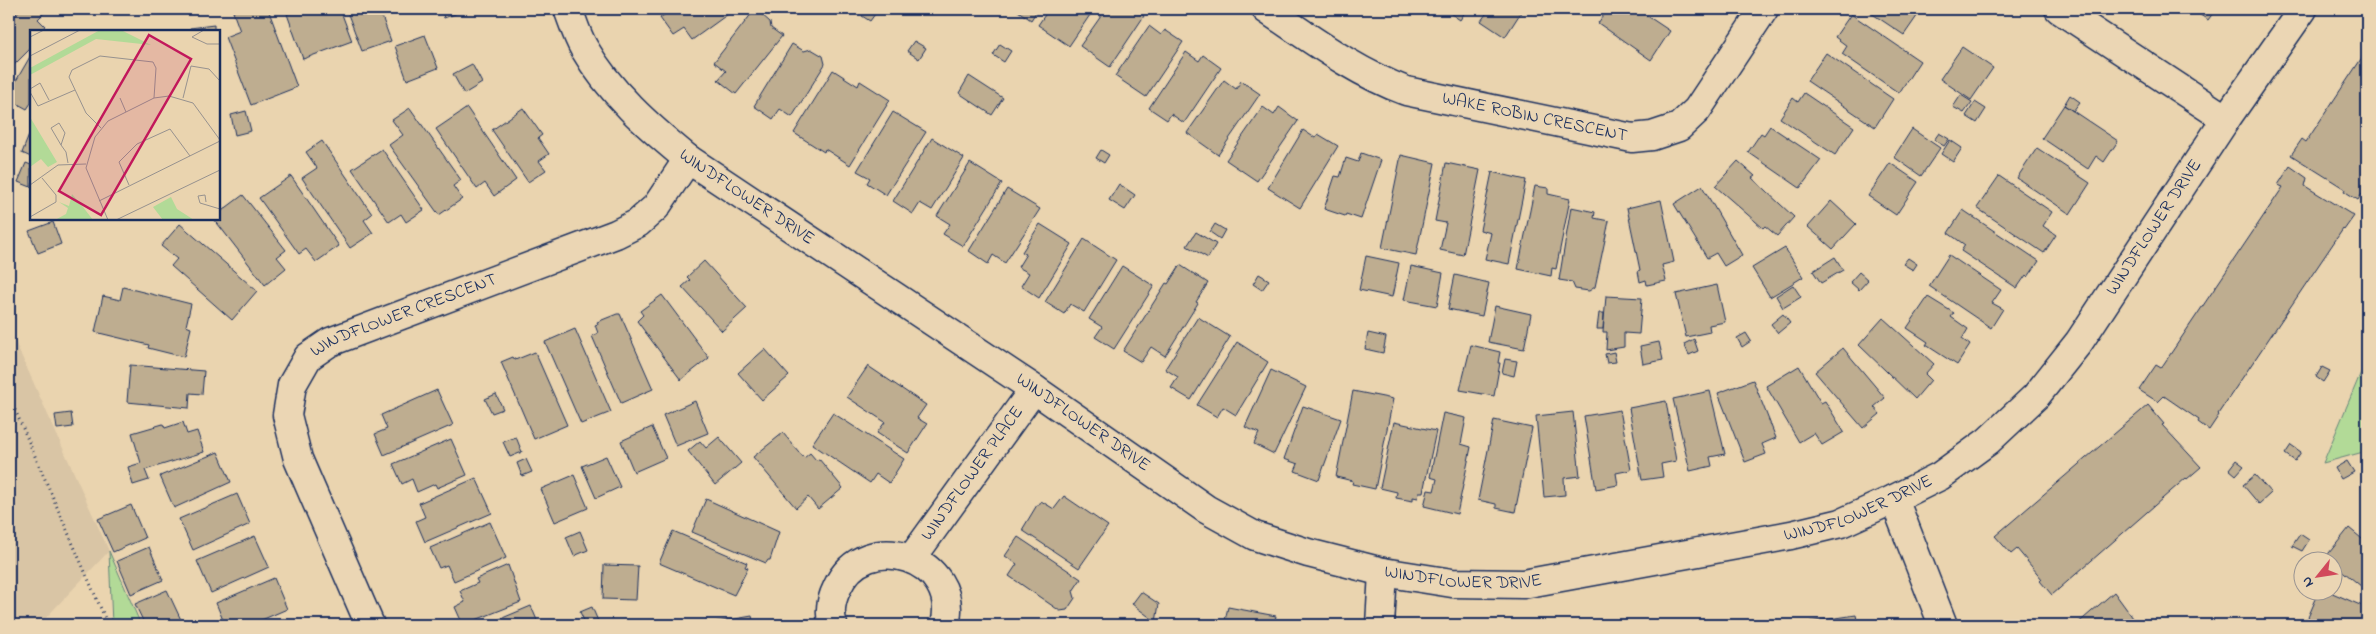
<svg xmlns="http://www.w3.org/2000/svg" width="2376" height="634" viewBox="0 0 2376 634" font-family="'Indie Flower',sans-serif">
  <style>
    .built { fill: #d9c5a5 }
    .green { fill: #b2da97; stroke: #66847a }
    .building { fill: #bead90; stroke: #1b2f5e }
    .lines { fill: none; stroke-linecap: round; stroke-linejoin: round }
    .minor-casing { stroke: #1b2f5e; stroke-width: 31 }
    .path { stroke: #1b2f5e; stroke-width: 3; stroke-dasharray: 1 4; stroke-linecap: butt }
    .minor { stroke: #ebd6b4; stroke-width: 28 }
    .labels { text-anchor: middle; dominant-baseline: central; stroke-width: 5; stroke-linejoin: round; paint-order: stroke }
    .street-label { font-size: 18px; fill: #1b2f5e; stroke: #ebd6b4 }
    .inset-road { fill: none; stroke: #97928f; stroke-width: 1 }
    .view { fill: #c2185b; fill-opacity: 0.15; stroke: #c2185b; stroke-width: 2.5 }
    .inset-edge { fill: none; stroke: #1b2f5e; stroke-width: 2.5 }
  </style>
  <rect width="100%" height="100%" fill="#ead4af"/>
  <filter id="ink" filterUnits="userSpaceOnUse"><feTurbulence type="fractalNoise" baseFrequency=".02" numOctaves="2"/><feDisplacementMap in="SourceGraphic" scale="10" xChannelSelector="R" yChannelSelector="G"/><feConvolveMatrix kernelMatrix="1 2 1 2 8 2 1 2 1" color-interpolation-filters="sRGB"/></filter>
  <g filter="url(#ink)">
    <!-- built -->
    <path class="built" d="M9,328L109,551L39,625H9Z"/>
    <!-- green -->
    <path class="green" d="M2367,358V451L2323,463Z
      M109,551L141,625H112Z"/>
    <!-- building -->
    <path class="building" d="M21,9H39L44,13L38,19L45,26L40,31H31V48L9,70V21Z
      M238,9H268L297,87L251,105L225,37L240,31L233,12Z
      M301,9H340L352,41L303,59L287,14Z
      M346,9H397L381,14L391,41L362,51Z
      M441,9H469L444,18Z
      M672,9H735L692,40L684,29L673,36L660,18Z
      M866,9L875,14L870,21L862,16Z
      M1015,9H1038L1031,20Z
      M1049,9H1094L1069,46L1038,25Z
      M1106,9H1133L1144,16L1110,67L1080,46Z
      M1444,9H1467L1460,20Z
      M1485,9H1523L1505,37L1481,21L1488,11Z
      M1608,9H1637L1670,31L1651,60L1598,23Z
      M1865,9H1922L1904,35Z
      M2191,9H2216L2208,20Z
      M752,13L761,14L770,22L771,28L782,36L736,94L718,80L726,71L714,62Z
      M1851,14L1920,61L1899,93L1842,54L1847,46L1835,37Z
      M214,25V31H191L190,28Z
      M1149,26L1161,35L1165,30L1183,42L1146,97L1115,76Z
      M425,35L438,68L407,80L395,46Z
      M914,41L926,48L919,59L907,51Z
      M792,44L804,51L811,49L823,56L825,64L792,117L780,109L773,119L754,106Z
      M1000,44L1011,51L1004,62L993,55Z
      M1962,47L1993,68L1971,100L1940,79Z
      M2367,50V182L2365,185L2367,186L2358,200L2344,191L2345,189L2291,155L2302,139L2306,142Z
      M1186,52L1199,61L1203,55L1221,68L1184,123L1171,114L1167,120L1149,108Z
      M1826,53L1893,99L1875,127L1807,81Z
      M31,55V103L27,109L9,99V93Z
      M472,64L482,83L464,94L453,74Z
      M833,70L858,86L860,81L890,100L850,165L825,149L824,152L794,133Z
      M969,76L1003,98L992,115L959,93Z
      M1224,80L1236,89L1241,81L1260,94L1218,155L1187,133Z
      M1804,93L1854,127L1835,155L1780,118L1793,98L1798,102Z
      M1961,95L1972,102L1964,113L1953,107Z
      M2070,95L2080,102L2073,111L2064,105Z
      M1975,102L1986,109L1977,123L1966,116Z
      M2064,105L2118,141L2104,162L2096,156L2088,169L2042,138Z
      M1263,107L1274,115L1279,107L1298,121L1257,181L1226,160Z
      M410,108L461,180L453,186L462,199L439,215L389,145L403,135L392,120Z
      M467,108L516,180L494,196L485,183L477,189L436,129Z
      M523,108L542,135L538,138L549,154L539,161L546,170L528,182L492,130Z
      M246,111L251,131L235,135L231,115Z
      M893,112L926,132L886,195L867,183L870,178L857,171Z
      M1770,126L1821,160L1800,188L1748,152L1761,133L1764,135Z
      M1912,129L1940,148L1921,176L1894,157Z
      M31,130V157L22,153Z
      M1303,130L1315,138L1318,134L1338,146L1300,208L1268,188Z
      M1939,133L1949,139L1944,146L1934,140Z
      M932,138L964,158L932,210L920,203L913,214L893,201Z
      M1950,140L1962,148L1953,162L1941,154Z
      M322,141L372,214L364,220L373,233L350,248L302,178L317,168L306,152Z
      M2037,148L2090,183L2070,214L2017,178Z
      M382,149L424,210L406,222L401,214L389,222L352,169Z
      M1101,150L1109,155L1104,163L1096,158Z
      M1361,153L1381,160L1361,219L1346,214L1345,216L1324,209L1335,176L1340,177L1346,158L1358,162Z
      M1401,155L1435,163L1416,255L1382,248Z
      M1738,161L1755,176L1752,178L1794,217L1777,236L1765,226L1763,228L1715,186Z
      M26,163L31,165V187L18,182Z
      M970,163L1002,183L963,246L943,234L950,224L937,216Z
      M1446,163L1480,170L1463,255L1440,250L1446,223L1435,221Z
      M1890,163L1918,182L1896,215L1868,196Z
      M2290,166L2307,178L2305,186L2354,216L2344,230L2343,229L2218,414L2219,415L2209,430L2198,422L2199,420L2164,396L2158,402L2139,390L2156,365L2161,368L2283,187L2278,185Z
      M1492,172L1526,180L1509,264L1485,259L1491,233L1480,230Z
      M291,176L339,246L316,262L306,249L299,254L259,198Z
      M1999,176L2052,212L2043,226L2056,235L2044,253L1977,208Z
      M1119,184L1135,195L1125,210L1109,200Z
      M1535,186L1548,188V194L1570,199L1556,269L1552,268L1551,276L1518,269Z
      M1702,186L1742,255L1724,266L1716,253L1707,258L1674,204Z
      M1007,189L1040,209L1005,263L993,255L988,264L969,251Z
      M243,195L286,250L277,257L286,268L265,285L214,219H219V213Z
      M1661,200L1674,262L1662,265L1666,281L1647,285L1646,280L1640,282L1638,271L1640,270L1627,208Z
      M1831,201L1856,224L1833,249L1808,227Z
      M1571,207L1595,212L1594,218L1609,221L1595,287L1589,291L1575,289L1572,282L1559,280Z
      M1963,210L2039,261L2028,277L2026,275L2017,288L1961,251L1965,245L1948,233Z
      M53,222L61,244L38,253L29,231Z
      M180,224L257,291L232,320L171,266L177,259L161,246Z
      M1040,224L1072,244L1039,298L1021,286L1029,273L1018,267L1026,254L1022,252Z
      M1215,224L1225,230L1220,239L1210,232Z
      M1196,232L1216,244L1208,258L1187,246Z
      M1084,239L1116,260L1084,312L1070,304L1064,314L1045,302Z
      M1785,248L1803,277L1770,297L1752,268Z
      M1949,255L2001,290L1992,303L2003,309L1991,328L1929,286Z
      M1366,256L1399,263L1392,297L1359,290Z
      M1835,257L1843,270L1821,283L1813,271Z
      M1908,258L1917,264L1913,270L1903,264Z
      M704,261L747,308L722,331L682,287L690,280L687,277Z
      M1180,265L1208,283L1196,302L1198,303L1165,356L1151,347L1141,362L1123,351L1166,283L1168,284Z
      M1122,266L1154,286L1114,349L1095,337L1102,327L1089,319Z
      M1411,266L1443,273L1437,306L1404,300Z
      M1859,272L1868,280L1859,290L1850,282Z
      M1259,274L1269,280L1262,290L1253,284Z
      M1455,275L1489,283L1482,316L1448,309Z
      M1717,285L1725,322L1709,325L1710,332L1686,337L1676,294Z
      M1793,285L1801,297L1783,308L1776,296Z
      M123,287L191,304L186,326L191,328L184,357L148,348L149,345L95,332L103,296L120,300Z
      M662,295L709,358L681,380L637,321L643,315L640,311Z
      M1606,296L1642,298L1639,334L1624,333V347L1606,350L1607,332H1603Z
      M1928,297L1954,313L1951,317L1968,329L1962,339L1970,345L1957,365L1926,345L1928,342L1907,328Z
      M1495,306L1531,314L1524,349L1488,342Z
      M1599,313H1604L1603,329H1597Z
      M617,314H620L653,389L621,403L592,336L598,333L595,325L598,324L597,322Z
      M1783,314L1790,323L1778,333L1771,324Z
      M1198,317L1230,337L1191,400L1171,388L1178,377L1165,369Z
      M1883,318L1934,364L1925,374L1931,380L1915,399L1859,345Z
      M575,329L611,412L581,424L545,342Z
      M1368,333L1386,337L1383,353L1365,349Z
      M1746,333L1751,341L1742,347L1737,338Z
      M1694,339L1698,351L1689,355L1684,344Z
      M1237,342L1268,362L1236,415L1223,407L1217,417L1197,405Z
      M1659,342L1663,360L1643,364L1640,346Z
      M1471,345L1500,352L1498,363H1500L1494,396L1460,390Z
      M1843,348L1885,398L1874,407L1880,414L1863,428L1815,372Z
      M765,349L789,376L762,400L738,373Z
      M535,352L567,425L534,439L501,362L513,357L515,360Z
      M1614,352L1616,362L1607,363L1605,354Z
      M1505,359L1517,361L1514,376L1502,373Z
      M130,365L204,371L202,394L190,393L189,408L127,402Z
      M868,366L926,405L917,418L927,424L908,453L877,433L885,422L847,397Z
      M1799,366L1821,403L1825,401L1844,432L1822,445L1814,433L1799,442L1766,386Z
      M2322,367L2330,371L2323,382L2316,377Z
      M1271,370L1306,387L1274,454L1254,444L1259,433L1245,427Z
      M1753,380L1776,438L1762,444L1766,454L1745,462L1718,393Z
      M437,390L453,425L384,455L375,434L387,429L381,415Z
      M1353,391L1393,399L1375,489L1352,484L1353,481L1336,477Z
      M1710,391L1725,454L1710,457L1712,466L1690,471L1673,399Z
      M496,394L503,409L492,413L485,399Z
      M695,401L708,433L676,446L663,415Z
      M1666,401L1676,461L1661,464L1663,477L1642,480L1629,408Z
      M2148,405L2164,424L2162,425L2201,467L2187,479L2186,478L2052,595L2040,581L2042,579L2017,549L2011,554L1995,536Z
      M1303,406L1341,419L1319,480L1295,471L1298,464L1284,459Z
      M1620,410L1631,470L1616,473L1618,485L1596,489L1584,416Z
      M1573,412L1580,476L1564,478L1565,495L1544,497L1536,416Z
      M71,413L73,427L57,429L55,415Z
      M833,413L904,459L889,483L876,474L870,483L812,444Z
      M1443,413L1466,418L1461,444L1471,447L1457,514L1424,506L1428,490L1434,491L1437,479L1430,477Z
      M1494,420L1532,428L1515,512L1496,508V504L1478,500Z
      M183,422L187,434L197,431L204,452L145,470L149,480L133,485L128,467L141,463L132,433L163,424L165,428Z
      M1394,422L1436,431L1423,492H1419L1418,498L1413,497V501L1396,498L1397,492L1380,488Z
      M652,427L666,458L634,472L621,441Z
      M783,433L804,458L810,453L816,460L819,459L843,488L818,509L808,497L796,508L753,457Z
      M516,437L522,452L510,457L503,442Z
      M719,437L741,463L715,485L688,451L700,441L706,448Z
      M451,439L467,475L437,488L435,484L417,492L412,479L402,484L393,464Z
      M2291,445L2301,452L2295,461L2285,454Z
      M218,452L231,482L174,508L160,476Z
      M606,456L620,487L596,498L582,466Z
      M526,459L532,472L522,476L517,463Z
      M2236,460L2244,466L2236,475L2229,469Z
      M2347,461L2354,472L2341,479L2335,468Z
      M574,475L588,508L555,522L541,489Z
      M2255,475L2271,493L2259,504L2243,485Z
      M476,478L492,513L425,542L416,521L425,517L419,503Z
      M237,494L250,524L193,550L179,519Z
      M1064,496L1108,526L1079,568L1022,530L1037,505H1039L1041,501L1054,509Z
      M706,499L779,532L770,560H768L766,563L692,532Z
      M131,505L145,538L113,552L98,519Z
      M490,522L506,558L454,581L447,565L439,568L430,548Z
      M2349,528L2367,543V591L2334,564V562L2325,558Z
      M580,531L588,550L574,556L566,537Z
      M673,531L747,563L745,567L748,568L734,595L659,563Z
      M2300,534L2309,540L2302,551L2292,546Z
      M255,536L269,567L211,593L197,561Z
      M1018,537L1081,579L1073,591L1075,598L1067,610L1060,611L1009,576L1017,564L1005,556Z
      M149,547L163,580L131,594L117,561Z
      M508,565L521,602L463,625L455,607L465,602L460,591L478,583L476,579Z
      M604,565L638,566L636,600L603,599Z
      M274,578L287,609L250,625H225L216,603Z
      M167,590L182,622L175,625H145L135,604Z
      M1141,592L1159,604L1156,622L1132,604Z
      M2114,592L2133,618L2126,625H2076Z
      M2319,592H2330L2367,608V625H2315L2306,622Z
      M531,606L539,625H486Z
      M592,607L598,621L586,625L580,612Z
      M1228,607L1276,616L1274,625H1224Z
      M1856,615L1858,625H1810V622Z
      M752,616L754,625H701Z"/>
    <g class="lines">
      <defs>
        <g id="minor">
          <path id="s1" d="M568,9C573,22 577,36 584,48C610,93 649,127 688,159L1034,389L1206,509L1255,536L1308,553L1383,572L1452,583L1523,584L1791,535L1841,523L1894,499L1940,476L1988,441L2036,396L2079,342L2226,119L2303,9"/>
          <path id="s2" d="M1266,9C1311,39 1355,72 1406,91L1632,138L1652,136L1679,127L1697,110L1764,9"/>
          <path d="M2059,9L2226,119"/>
          <path d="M1894,499L1943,625"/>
          <path id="s3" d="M912,558L1034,389"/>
          <path id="s4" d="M370,625L298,459L287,415L292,385L308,357L330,342L616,234L638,223L656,207L688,159"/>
          <path d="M833,625C829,613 831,600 837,588C865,525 962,559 945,625"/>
          <path d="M1380,625L1383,572"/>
        </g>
      </defs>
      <!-- minor casing -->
      <use href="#minor" class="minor-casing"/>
      <!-- path -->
      <path class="path" d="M9,396L108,625"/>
      <!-- minor -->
      <use href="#minor" class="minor"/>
    </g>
  </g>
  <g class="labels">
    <!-- street labels -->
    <g class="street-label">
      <text stroke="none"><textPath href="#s2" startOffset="294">WAKE ROBIN CRESCENT</textPath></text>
      <text stroke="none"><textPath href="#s1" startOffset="265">WINDFLOWER DRIVE</textPath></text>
      <text stroke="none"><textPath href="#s1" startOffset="1915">WINDFLOWER DRIVE</textPath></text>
      <text stroke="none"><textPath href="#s4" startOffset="394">WINDFLOWER CRESCENT</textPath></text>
      <text stroke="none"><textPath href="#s1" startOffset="670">WINDFLOWER DRIVE</textPath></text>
      <text stroke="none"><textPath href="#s3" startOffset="104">WINDFLOWER PLACE</textPath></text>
      <text stroke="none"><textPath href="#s1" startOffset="1495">WINDFLOWER DRIVE</textPath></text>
      <text stroke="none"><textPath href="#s1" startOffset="1090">WINDFLOWER DRIVE</textPath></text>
    </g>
  </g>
  <!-- overview -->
  <g transform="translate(30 30)">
    <rect width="190" height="190" fill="#ead4af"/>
    <path d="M70,0H91L121,15L66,9L0,45V38ZM0,87L27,132L18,137L11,129L0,137ZM42,164L53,177L63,190H25L36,184L38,178L29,172L39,176ZM141,167L147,179L164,190H133L123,177Z" fill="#b2da97"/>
    <path class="inset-road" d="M174,0L162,7L177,14H190M0,7L14,0M0,26L50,0M0,59L10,53L19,70M0,62L8,76L45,60M90,68L96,82M153,68L161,36L179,39L190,51M71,98L56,83L39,47L42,40L70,26L123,32L126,38L124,68M31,115L35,103L29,93L21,98L31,115L36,122L38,133M0,155L28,135L56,134M99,155L89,132L107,114L140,99L160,126M69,171L190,111M176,172L175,165L168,166L170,173L190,179M0,187L26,172V165L12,148M78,190L56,138L65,107L78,91L124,68L139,66L163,73L190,110M86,190L190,140"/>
    <path class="view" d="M119,5L161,29L71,185L29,161Z"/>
    <rect width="190" height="190" class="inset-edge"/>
  </g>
  <!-- margin -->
  <rect width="2376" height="634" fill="none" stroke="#ebd6b4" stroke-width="30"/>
  <rect x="15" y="15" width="2346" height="604" fill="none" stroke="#1b2f5e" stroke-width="2" filter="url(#ink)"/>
  <!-- north arrow -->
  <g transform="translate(2318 576) rotate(240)"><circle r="24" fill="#ebd6b4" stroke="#989392"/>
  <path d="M0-4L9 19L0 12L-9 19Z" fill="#d1495b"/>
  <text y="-8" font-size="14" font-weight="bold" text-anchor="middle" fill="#1b2f5e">N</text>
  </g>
</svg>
